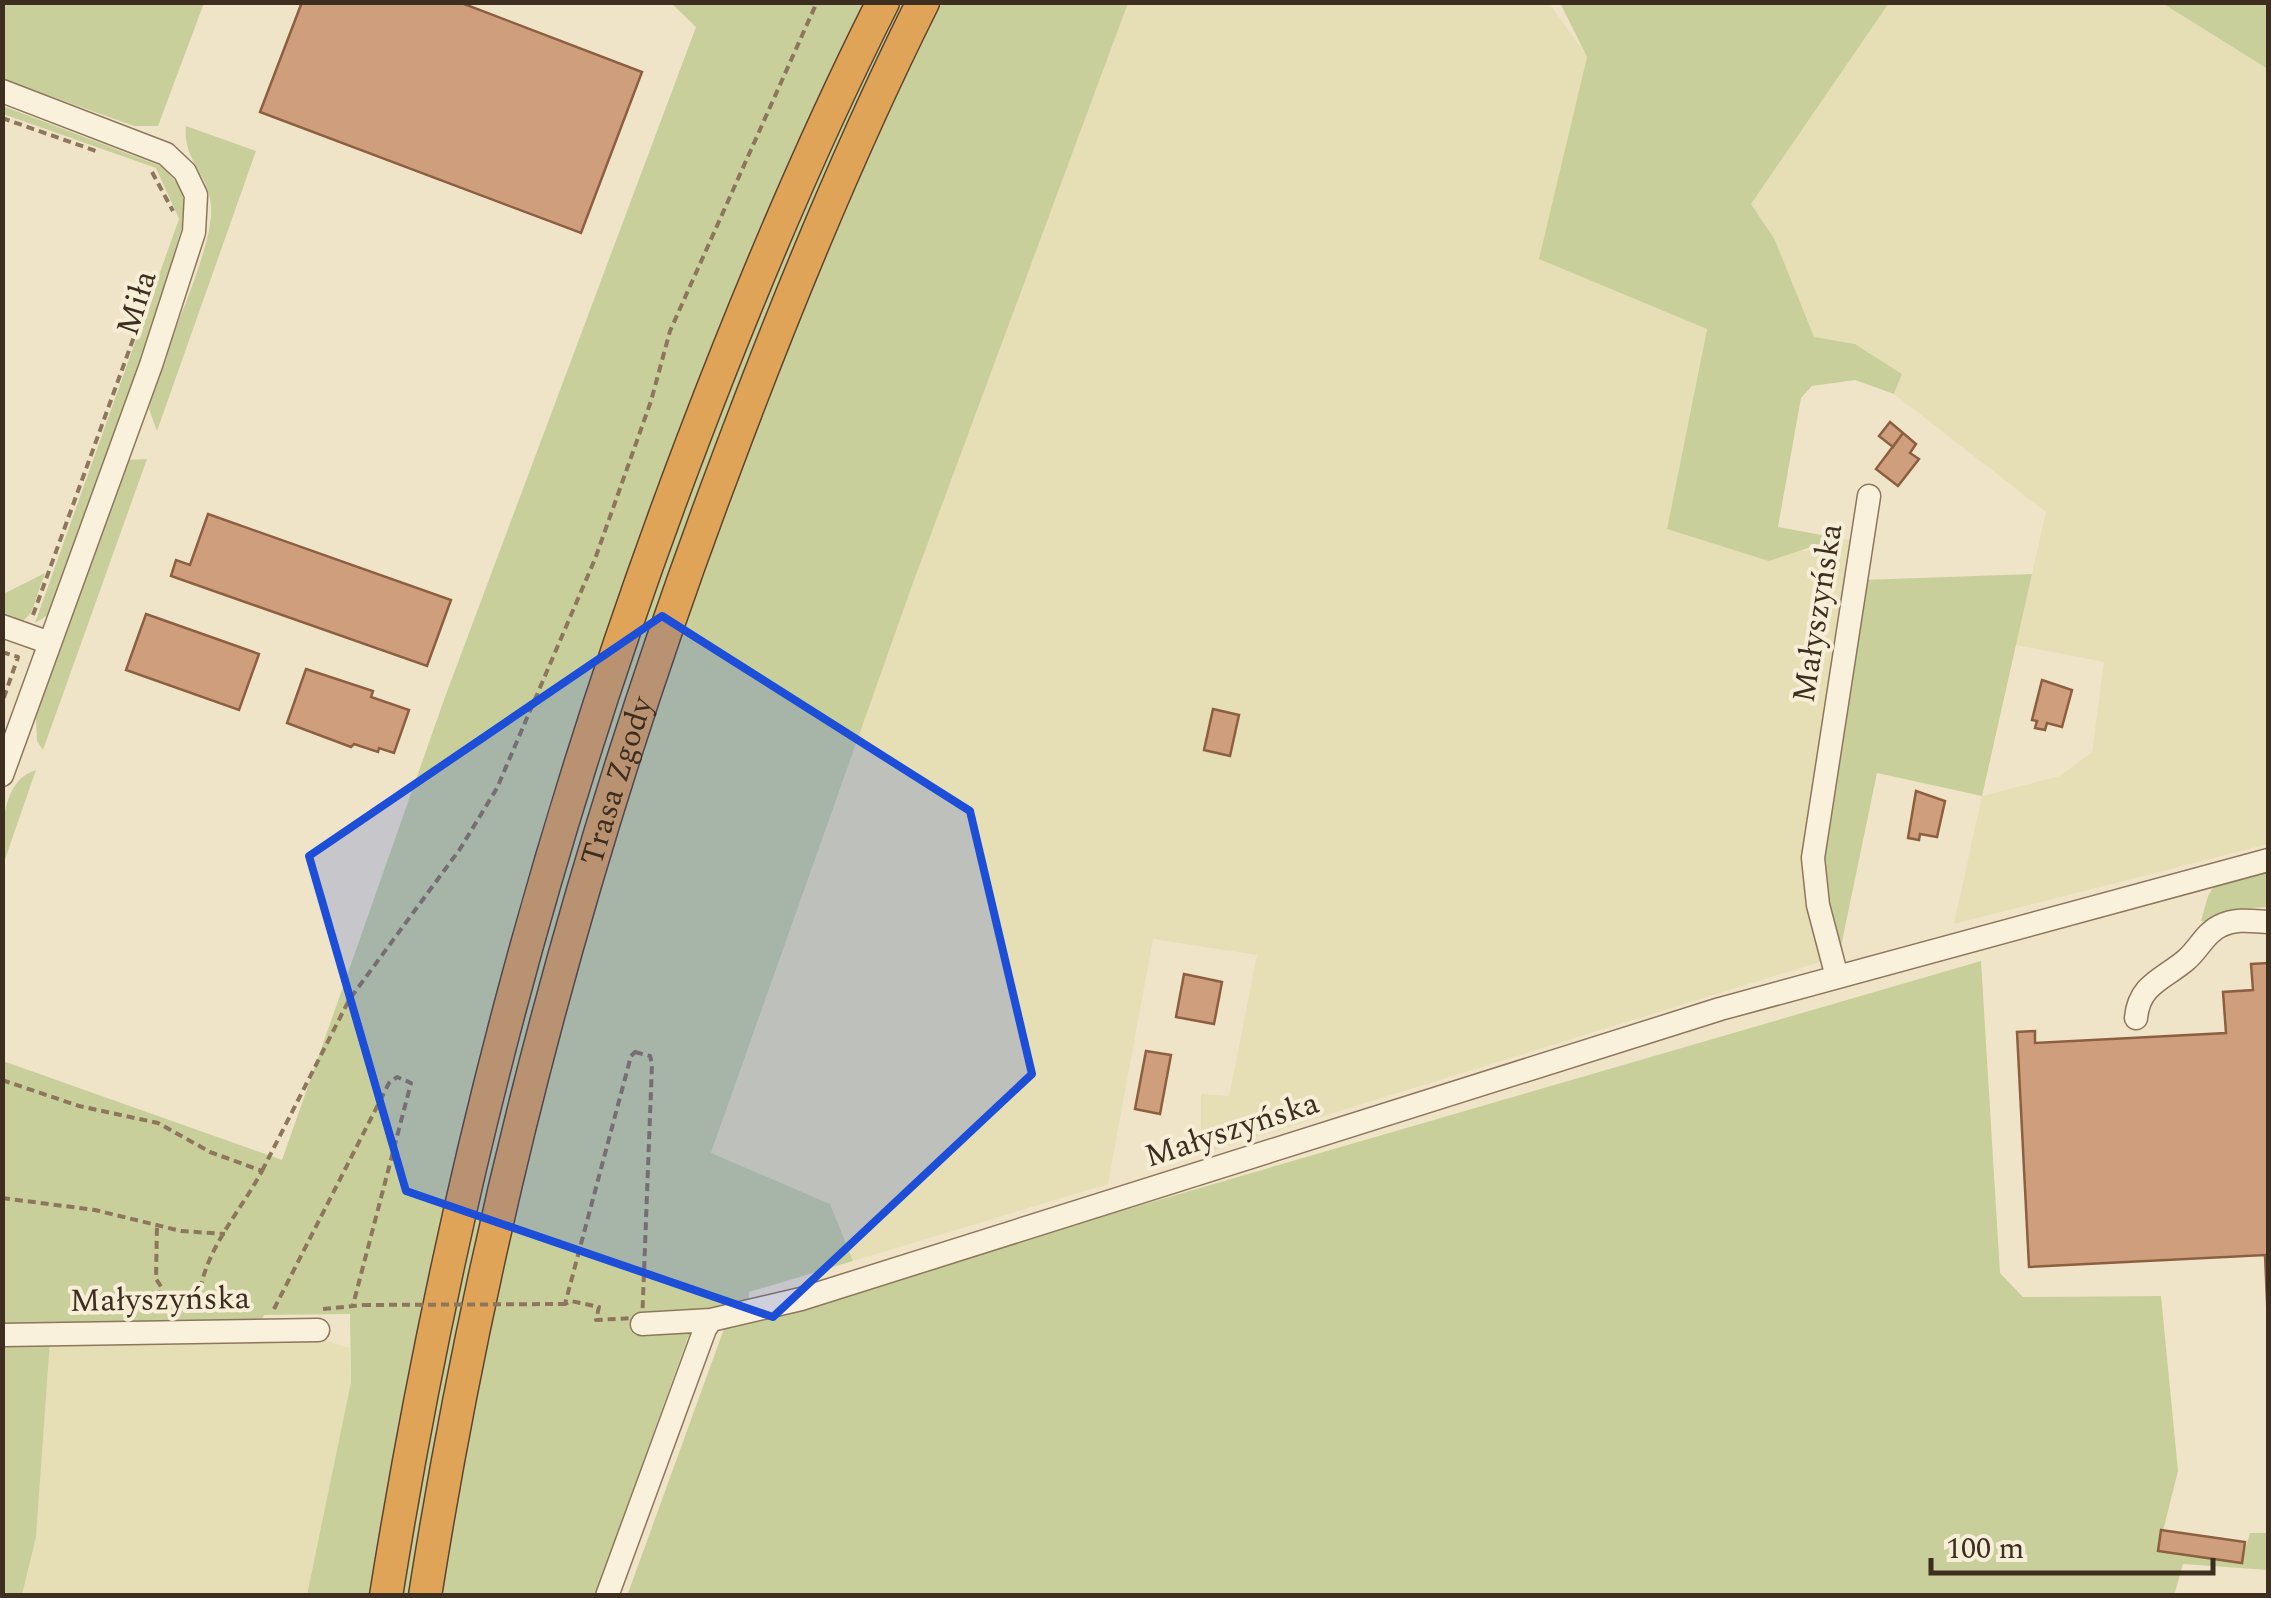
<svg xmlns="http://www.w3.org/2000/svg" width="2271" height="1598" viewBox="0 0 2271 1598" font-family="Spectral,serif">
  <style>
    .farmland { fill: #e6deb5 }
    .green { fill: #c9cf9b }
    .building { fill: #cf9f7d; stroke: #8d5f41; stroke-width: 2.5 }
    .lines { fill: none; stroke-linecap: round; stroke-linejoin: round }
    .minor-casing { stroke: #8d765c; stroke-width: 25 }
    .highway-casing { stroke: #5b4430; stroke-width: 35 }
    .path { stroke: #8d765c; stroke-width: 4; stroke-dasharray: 8 5; stroke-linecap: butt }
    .minor { stroke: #faf1dc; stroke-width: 22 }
    .highway { stroke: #e0a458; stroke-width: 32 }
    .path-bridge { stroke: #8d765c; stroke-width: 4; stroke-dasharray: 8 5; stroke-linecap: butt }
    .marked { fill: #1d4ed8; fill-opacity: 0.2; stroke: #1d4ed8; stroke-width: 8; stroke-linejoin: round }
    .labels { text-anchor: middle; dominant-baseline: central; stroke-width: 8; stroke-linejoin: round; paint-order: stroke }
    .street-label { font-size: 32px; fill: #3d2e20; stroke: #f7eed8 }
  </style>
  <rect width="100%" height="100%" fill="#f0e4c8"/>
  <!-- farmland -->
  <path class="farmland" d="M1128,3H1549L1587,56L1540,259L1707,328L1667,529L1806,551L1838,538L1857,541L1839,956L1201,1154V1094L1229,1096L1257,955L1153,939L1108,1184L853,1261L829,1204L711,1154L913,583Z
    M1889,3H2162L2268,69V844L1954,924L1982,796L2060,776L2092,752L2104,662L2016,645L2046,512L1894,394L1902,374L1855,344L1814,338L1775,240L1751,204Z
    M314,1337L349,1348L351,1382L307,1595L22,1596L36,1537L50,1341Z"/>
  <!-- green -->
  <path class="green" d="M3,2H204V3L158,126H134L3,79Z
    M671,3H1128L913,583L711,1153L830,1204L853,1261L749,1292V1302L704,1311L688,1337L595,1595H307L351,1382L350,1314L264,1315L260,1323L3,1327V1061L282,1160L445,697L696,27Z
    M1560,3H1889L1751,204L1775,240L1814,337L1855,344L1902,374L1894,394L1855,380L1812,386L1801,398L1778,527L1838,538L1769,561L1667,529L1707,329L1539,259L1587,57Z
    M2162,3H2268V69Z
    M3,106L163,167L181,188L186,214L147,343L51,613L35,623L179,219L156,168L3,114Z
    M186,126L256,151L157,431L149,409L153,386C167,346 215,243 211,206C209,173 182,160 186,126Z
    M147,459L43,750L37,741L36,718L127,460Z
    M45,573L31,613L23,621L3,614V594Z
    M2032,574L1982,796L1877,773L1839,956L1817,852L1862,580Z
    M36,770L3,865C2,832 0,781 36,770Z
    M2268,871V907L2237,909L2207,922L2201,921L2208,896L2216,883Z
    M1981,961L2000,1273L2023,1297L2161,1296L2178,1471L2158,1551L2241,1563L2250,1533H2268V1570L2183,1564L2174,1596H627L725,1326Z
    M2,1341H50L36,1537L22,1595H3Z"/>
  <!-- building -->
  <path class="building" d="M302,2H459L642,72L581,233L260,112Z
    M1890,422L1903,433L1893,447L1879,436Z
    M1903,433L1916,444L1910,453L1919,459L1898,486L1876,469Z
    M208,514L451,600L427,666L171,576L176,560L190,565Z
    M146,614L259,654L239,710L126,670Z
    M306,669L373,691L371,697L409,710L394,753L379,748L378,752L354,744L351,747L287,723Z
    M2042,680L2072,690L2062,727L2047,723L2045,730L2035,728L2037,721L2032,720Z
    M1213,709L1239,715L1230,756L1204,750Z
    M1916,791L1945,801L1937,837L1920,834L1919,840L1908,838Z
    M2268,963V1323L2265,1255L2029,1267L2017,1032L2035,1031V1043L2226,1033L2223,992L2253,990L2251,964Z
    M1184,974L1222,982L1214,1024L1176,1017Z
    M1146,1051L1171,1055L1160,1114L1135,1109Z
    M2161,1530L2245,1542L2242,1563L2158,1551Z"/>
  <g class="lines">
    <defs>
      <path id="minor" d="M2,91L166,154L185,172L196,195L194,232L151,365L2,775
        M2,626L50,643
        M1837,977L1818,905L1813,858L1869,496
        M2136,1018C2139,984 2164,979 2186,960C2199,949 2205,933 2220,926C2236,918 2252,921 2268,922
        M642,1324L711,1320L801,1299L1720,1009L2268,860
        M2,1335L318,1330
        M607,1596L705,1329L711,1320"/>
      <g id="highway">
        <path d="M386,1596C450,1196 548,821 692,443C749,293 811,145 883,2"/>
        <path id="s1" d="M425,1596C486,1209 587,832 725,467C784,309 848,152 923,2"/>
      </g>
    </defs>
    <!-- minor casing -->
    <use href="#minor" class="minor-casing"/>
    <!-- highway casing -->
    <use href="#highway" class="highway-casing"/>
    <!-- path -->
    <path class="path" d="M2,118L96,151
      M152,172L173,211
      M33,615L156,276
      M2,652L18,657L2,703
      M635,1052L650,1056L652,1064L642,1324L632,1318L596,1320L599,1307L571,1301L565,1304L631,1056Z
      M2,1080L79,1106L158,1123L210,1152L262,1171C238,1216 196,1259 199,1312
      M262,1171L349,1000L460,849L497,788L595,559L651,401L670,331L817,2
      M2,1198L95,1210L181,1231L225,1234
      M274,1309L389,1083L397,1077L411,1083L353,1305
      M323,1309L363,1305
      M155,1311L162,1288L156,1279L157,1224"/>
    <!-- minor -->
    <use href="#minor" class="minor"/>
    <!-- highway -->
    <use href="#highway" class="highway"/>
    <!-- path-bridge -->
    <path class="path-bridge" d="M363,1305L565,1304"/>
  </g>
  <!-- marked area -->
  <path class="marked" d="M662,616L970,811L1032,1074L773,1317L406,1191L309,856Z"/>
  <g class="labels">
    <!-- street labels -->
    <g class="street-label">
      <text transform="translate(137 303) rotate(-72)">Miła</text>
      <text transform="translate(1818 613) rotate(-81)">Małyszyńska</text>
      <text stroke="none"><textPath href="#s1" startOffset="838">Trasa Zgody</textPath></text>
      <text transform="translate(1232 1130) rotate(-18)">Małyszyńska</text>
      <text transform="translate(160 1300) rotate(-1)">Małyszyńska</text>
    </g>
  </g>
  <!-- border -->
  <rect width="2271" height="1598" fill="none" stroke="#3d2e20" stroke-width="10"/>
  <!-- scale -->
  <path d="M1931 1558v15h282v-15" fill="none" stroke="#3d2e20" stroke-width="5"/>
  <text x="1946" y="1558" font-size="30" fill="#3d2e20" stroke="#f7eed8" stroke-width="8" paint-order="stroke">100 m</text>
</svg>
